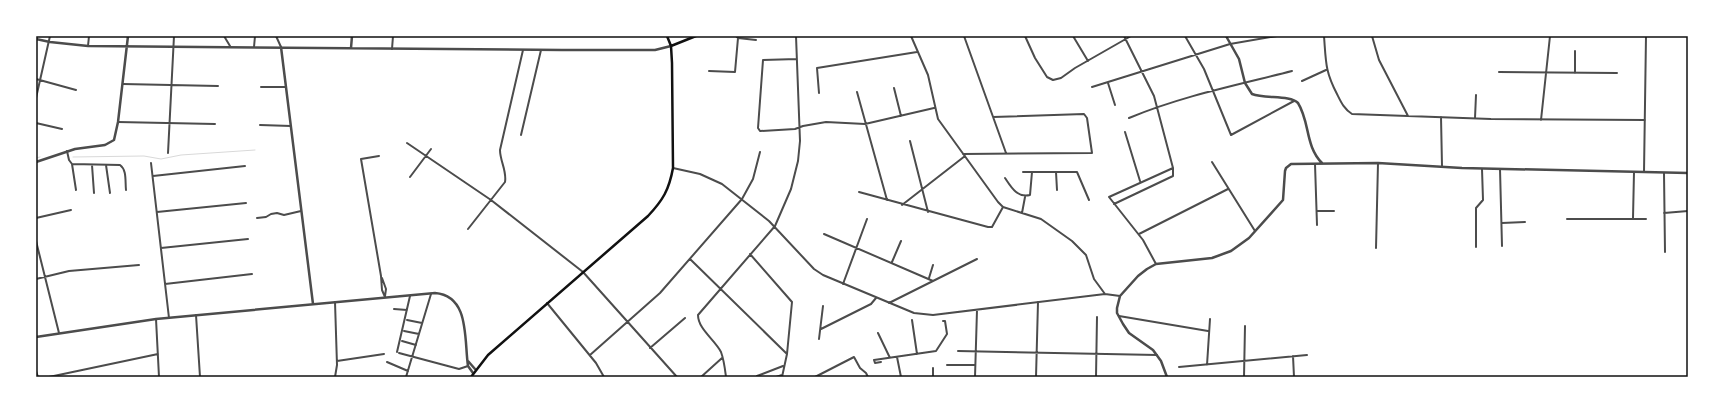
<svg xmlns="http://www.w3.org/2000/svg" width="1724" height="413" viewBox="0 0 1724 413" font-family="'Fira Sans',sans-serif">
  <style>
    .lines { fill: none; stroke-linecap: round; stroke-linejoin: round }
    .stream { stroke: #d9d9d9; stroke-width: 1 }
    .minor { stroke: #4c4c4c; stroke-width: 2 }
    .tertiary { stroke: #4c4c4c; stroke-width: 2.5 }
    .secondary { stroke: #111; stroke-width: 2.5 }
    .neatline { fill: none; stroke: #111; stroke-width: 1.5 }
  </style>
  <rect width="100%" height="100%" fill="#fff"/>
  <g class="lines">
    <!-- stream -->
    <path class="stream" d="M73,157L144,156L161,159L181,155L255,150
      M36,158L40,157"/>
    <!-- minor -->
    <path class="minor" d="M224,36L230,46
      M276,36L281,47
      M911,36L928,75L938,119L998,202L1003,207L1041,219L1072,241L1086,255L1094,279L1105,294
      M964,36L1006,153
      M1025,36L1035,58L1047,77L1053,80L1061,78L1075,68L1131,36
      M1073,36L1088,61
      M1185,36L1204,69L1231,135L1294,101
      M1324,36C1326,62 1325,71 1337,94C1341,102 1344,109 1352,114L1491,119L1645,120
      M1372,36L1379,60L1408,116
      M738,38L756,40
      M88,46L89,36
      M254,47L255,36
      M392,49L393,36
      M1575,51V73
      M797,59L763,60L758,128L760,131L795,129L803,126L826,122L865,124L934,108
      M709,71L735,72L738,38L736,36
      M1499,72L1617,73
      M36,79L76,90
      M1302,81L1326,70
      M1108,83L1115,105
      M123,84L218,86
      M261,87H286
      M1092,87L1230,44L1277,36
      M894,88L901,116
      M857,92L887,200
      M819,93L817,68L917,52
      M36,98L50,36
      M1441,117L1442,166
      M1129,118C1182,96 1237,85 1292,71
      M1475,118L1476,95
      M1541,120L1550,36
      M118,122L215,124
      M36,123L62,129
      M260,125L291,126
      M1125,132L1140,181
      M521,135L541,50
      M910,141L928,212
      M407,143L491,200L583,272L677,377
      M67,151L69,160L72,164L120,165C127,170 125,181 126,190
      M168,153L174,36
      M963,154L1092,153L1087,118L1084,114L993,117
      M379,156L361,159L381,276L382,290L385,297
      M1212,162L1255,231
      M151,163L169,318
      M72,164L76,190
      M1315,164L1317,225
      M92,165L94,193
      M106,165L110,193
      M673,168L700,174L722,184L769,221L814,269L823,275L914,313L933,315L1105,294L1120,296
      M1500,169L1502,246
      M1023,172H1077L1089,200
      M1056,172L1057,190
      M1644,172L1646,36
      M1664,173L1665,252
      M153,176L245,166
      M410,177L431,149
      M1005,178C1011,187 1017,198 1030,195L1032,172
      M859,192L988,227H992L1003,207
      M1114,204L1173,176V168L1154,96L1124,36
      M902,205L965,156
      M1317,211H1334
      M157,212L246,203
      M1022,213L1025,197
      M1664,213L1688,211
      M36,218L71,210
      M257,218L266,217L271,214L277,213L284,215L301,211
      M1633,218L1634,172
      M1567,219H1646
      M1502,223L1525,222
      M468,229L505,182C507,171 500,161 500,150L523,50
      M824,234L933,281
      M1139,234L1228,189
      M36,241L59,333
      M1476,247V208L1483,200L1482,169
      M161,248L248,239
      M1376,248L1378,163
      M750,254L792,302L787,354L782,377
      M690,259L787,354
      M892,262L901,241
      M1156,264L1143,240L1109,197L1173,168
      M382,278L386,289L385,296
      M929,278L933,265
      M36,279L69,271L139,265
      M165,284L252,274
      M843,284L867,219
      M547,303L596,363L604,377
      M889,303L977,259
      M394,309L407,310
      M196,315L200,377
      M1119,316L1208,331
      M156,319L159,377
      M407,320L422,323
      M912,320L917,354
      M821,329L871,304L876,298
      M404,331L419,334
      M878,333L890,358
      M819,339L823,306
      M402,341L416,345
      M650,348L685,318
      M958,351L1157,355
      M397,352L410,296
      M399,353L459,369L468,366
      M590,355L660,293L742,199L753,179L760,152
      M1293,356L1294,377
      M897,357L901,377
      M337,361L384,354
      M387,362L408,371
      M881,362L875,363L874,360L936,351L947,334L945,321H943
      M947,365H975
      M1207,365L1210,319
      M1179,367L1307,355
      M36,371L38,377
      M757,376L783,366
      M49,377L158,354
      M335,377L337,365L335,302
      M406,377L431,294
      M701,377L722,358
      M726,377C725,369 724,360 721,352C715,340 698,329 698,315L775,226L791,189L798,161L800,141L796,36
      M776,377L782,375
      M815,377L854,357L860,368L866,373L868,377
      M933,377V368
      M975,377L977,310
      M1036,377L1038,302
      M1096,377L1097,317
      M1244,377L1245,326"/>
    <!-- tertiary -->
    <path class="tertiary" d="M1226,36L1239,59L1245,83L1252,94C1265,99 1290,95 1298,103C1310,122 1305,146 1322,163
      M36,39L50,42L88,46L562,50H655L671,46
      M281,47L313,304
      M351,48L352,36
      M36,162L75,149L105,145L114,140L118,122L128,36
      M36,337L156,319L435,293C470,296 464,339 468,366L473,373
      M468,361L475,369
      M1167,377L1161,361L1153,350L1129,333L1123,324L1117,313V308L1120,296L1138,276L1147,269L1156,264L1212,258L1231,251L1249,238L1283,200L1285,171L1286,168L1291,164L1378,163L1462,168L1688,173"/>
    <!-- secondary -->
    <path class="secondary" d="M671,46L696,36
      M471,377L488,355L648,216C663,200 669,190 673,168L672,63L671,46L667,36"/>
  </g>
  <!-- border -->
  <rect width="1724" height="413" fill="none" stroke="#ffffff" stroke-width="74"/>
  <rect x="37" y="37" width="1650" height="339" class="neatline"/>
</svg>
